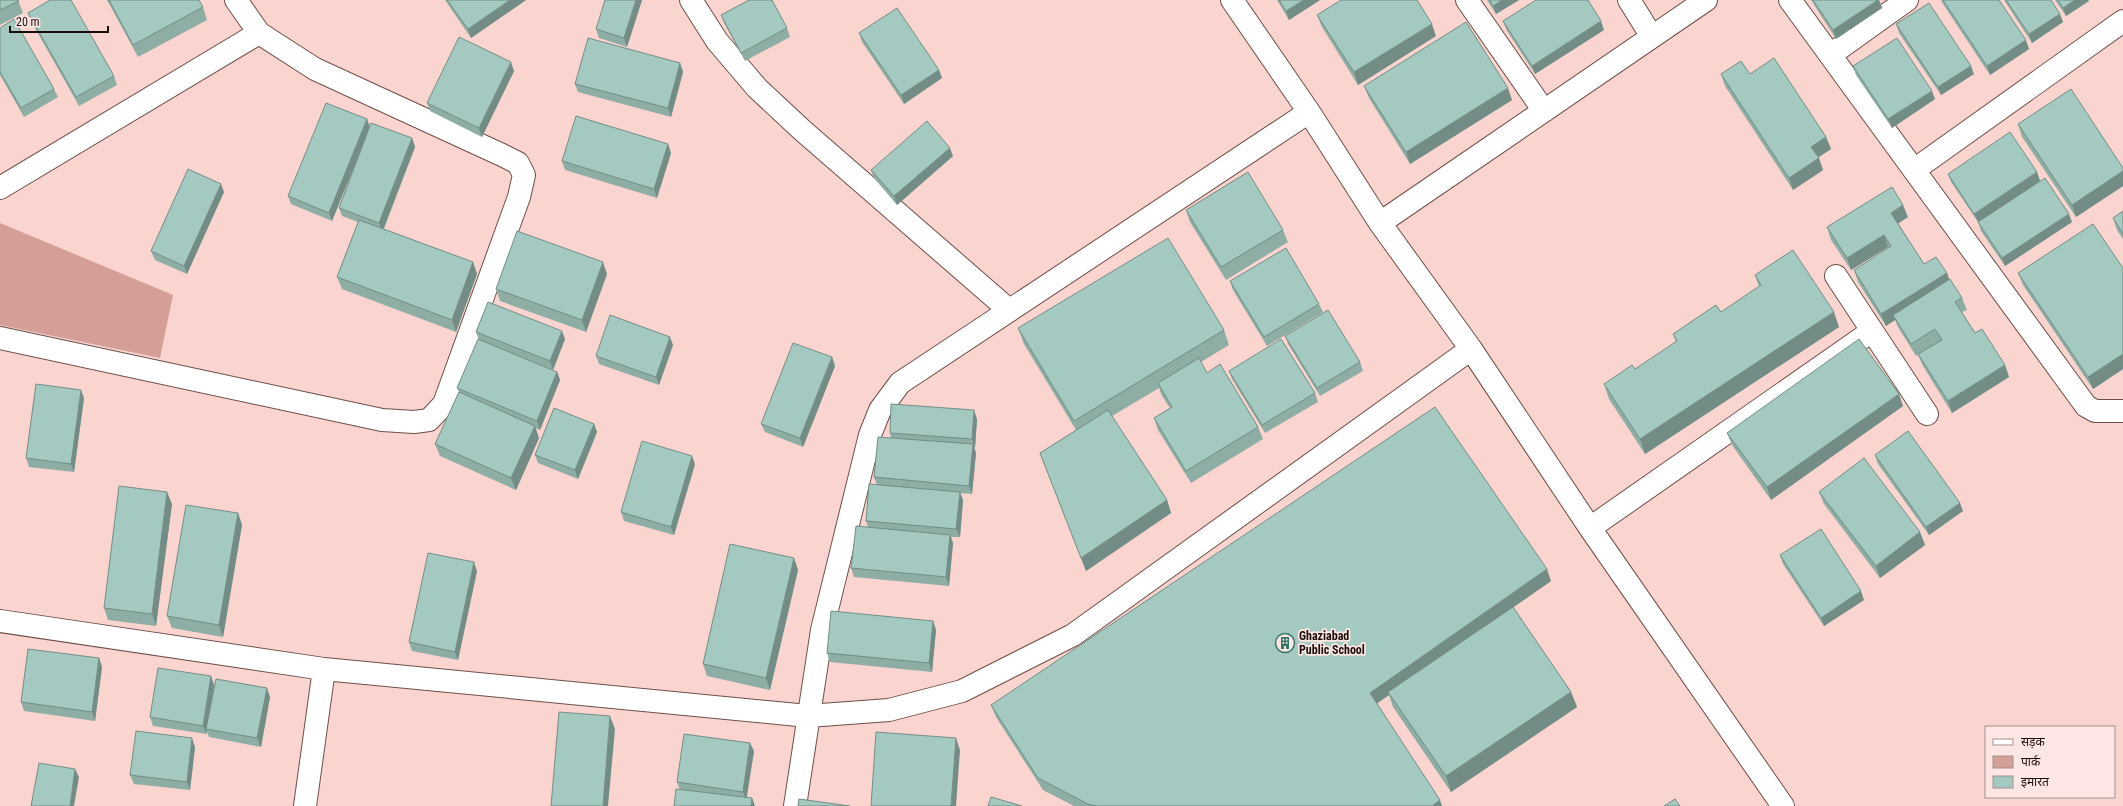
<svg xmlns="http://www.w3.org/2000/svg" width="2123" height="806" viewBox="0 0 2123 806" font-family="'Roboto Condensed','Noto Sans Devanagari',sans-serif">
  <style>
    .green { fill: #d39f97 }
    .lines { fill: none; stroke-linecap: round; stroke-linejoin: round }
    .minor-casing { stroke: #6d4f4a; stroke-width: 24 }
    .minor { stroke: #fff; stroke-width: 22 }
    .wall { fill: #8dada5 }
    .shaded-wall { fill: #738d86 }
    .building { fill: #a4c9c0; stroke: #738d86 }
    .labels { text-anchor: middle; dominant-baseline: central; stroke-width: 3.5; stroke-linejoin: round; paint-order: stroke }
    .poi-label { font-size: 12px; font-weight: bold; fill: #190d0b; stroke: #fde6e3; text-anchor: start }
  </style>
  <rect width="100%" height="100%" fill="#fad5cf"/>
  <!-- green -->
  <path class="green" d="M0,223L173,295L160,358L0,325Z"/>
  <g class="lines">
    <defs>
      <path id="minor" d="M691,0L717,41L757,88L802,130L1009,310
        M1232,0L1309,112L1380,223L1471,349L1590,528L1783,806
        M1467,0L1544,111
        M1629,0L1652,37
        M1790,0L2086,406L2095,411H2123
        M1830,55L1907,0
        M1914,170L2123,21
        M0,188L259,33
        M1380,223L1706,0
        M1836,276L1927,414
        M0,338L382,420L414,422L429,420L444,404L519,197L524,175L518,163L502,155L315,69L259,33L236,0
        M1590,528L1872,331
        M0,621L324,669L808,716L889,710L962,691L1073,635L1471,349
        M305,806L324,669
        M795,806L822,630L870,435L880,410L900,383L1309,112"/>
    </defs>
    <!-- minor casing -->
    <use href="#minor" class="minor-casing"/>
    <!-- minor -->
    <use href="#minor" class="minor"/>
  </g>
  <!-- wall -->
  <path class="wall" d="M0,0H18L23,13L0,25Z
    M107,0H199L203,7L207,20L138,57Z
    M445,0H526L471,38Z
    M642,0L627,47L599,38L596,29Z
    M1277,0H1320L1289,20Z
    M1487,0H1519L1496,14Z
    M1811,0H1879L1882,8L1836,39Z
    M1941,0H1999L2029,49L1990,75L1943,4Z
    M2004,0H2051L2063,22L2032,43Z
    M2055,0H2088L2089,1L2066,16Z
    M28,13L114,76L117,85L79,106L31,21Z
    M721,15L787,28L790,37L745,61L724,23Z
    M1317,15L1436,36L1358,85L1322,27Z
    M1503,21L1604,30L1535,74L1506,29Z
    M1896,24L1974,74L1941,95L1899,33Z
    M0,28L54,89L58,97L24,117L0,75Z
    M859,33L939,70L942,78L904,104L862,42Z
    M680,63L683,72L671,117L578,92L575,84Z
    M1853,66L1935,99L1892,128L1856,75Z
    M514,71L482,137L430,111L427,103Z
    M1721,74H1750L1826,137L1831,149L1818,157L1823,170L1793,190L1725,86Z
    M1364,86L1512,100L1410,164L1369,98Z
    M2018,124L2123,168V186L2076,217L2022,137Z
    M370,126L412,138L415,147L384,229L473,262L477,274L456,332L342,289L337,277L358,222L342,216L339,208L352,172L332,221L291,204L288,196Z
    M668,144L671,153L657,198L565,170L562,161Z
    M953,156L897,205L874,178L871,170Z
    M2037,172L2040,181L1978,222L1951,182L1948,174Z
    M224,192L187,274L155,260L151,251Z
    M1186,210L1283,230L1288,242L1226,280L1190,222Z
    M2123,211V239L2117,230L2113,218Z
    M1908,217L1898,223L1924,264L1947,273L1949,279L1962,298L1967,310L1962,312L1975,333L2005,365L2009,377L1952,413L1923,366L1918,355L1916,356L1898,327L1895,320L1886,326L1858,282L1854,270L1889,248L1888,247L1851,270L1831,240L1827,227Z
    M1978,222H2072L2005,266L1981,231Z
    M2123,268V369L2093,389L2023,285L2018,273Z
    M607,274L586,332L500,301L496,289Z
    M1755,275L1839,327L1645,454L1609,399L1604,384L1635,369L1676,342L1673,334L1721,312L1759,287Z
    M1230,281L1319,304L1323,312L1267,346L1233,290Z
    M1018,328L1224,330L1229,345L1201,362L1207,373L1258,427L1263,439L1191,483L1158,430L1154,418L1170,408L1162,396L1159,388L1112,416L1167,500L1171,513L1086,571L1040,453L1076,430L1024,344Z
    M476,332L565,339L553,370L506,351L557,372L560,380L540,430L535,428L539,438L516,490L440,456L435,444L459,392L457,388L479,340Z
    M1285,336L1360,362L1363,371L1320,396L1288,344Z
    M673,345L659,385L599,364L596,356Z
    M832,357L835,366L803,447L765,432L761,424Z
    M1229,371L1315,393L1318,402L1265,433L1232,379Z
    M84,398L74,472L29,467L26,458Z
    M1903,406L1771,500L1732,445L1727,433Z
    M977,419L975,448L974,447L976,453L972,494L960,493L963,500L960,537H951L953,543L949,586L854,577L851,568L868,527L866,521L877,485L874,477L891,438L890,433Z
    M594,424L597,432L578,479L538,463L535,455Z
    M1875,455L1963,511L1929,535L1878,464Z
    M695,464L674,535L624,521L621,512Z
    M1819,492L1920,532L1925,545L1880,578L1824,504Z
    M172,504L156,626L108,620L104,608Z
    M238,513L242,525L223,637L172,628L167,616Z
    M1780,555L1864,600L1824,626L1783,564Z
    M794,558L798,570L770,690L707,676L703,664Z
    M477,571L458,660L412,651L409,642Z
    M1551,581L1513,607L1571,692L1577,707L1451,792L1393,707L1389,695L1377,703L1442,806H1074L1043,790L996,717L991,705Z
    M933,621L936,630L932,672L830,662L827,653Z
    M99,658L102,667L95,721L24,711L21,702Z
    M211,676L214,685L212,699L270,697L261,747L209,737L207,731V734L153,726L150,717Z
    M195,747L190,790L134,784L130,775Z
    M754,751L747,797L752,798L755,806H674L680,790L677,782Z"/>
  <!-- shaded-wall -->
  <path class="shaded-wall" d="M510,0H526L471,38L468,29Z
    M636,0H642L627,47L624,38Z
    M1304,0H1320L1289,20L1286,11Z
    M1502,0H1519L1496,14L1493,6Z
    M1878,0H1879L1882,8L1836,39L1833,30Z
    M2075,0H2088L2089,1L2066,16L2063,8Z
    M2060,14L2063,22L2032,43L2029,34Z
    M1601,21L1604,30L1535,74L1532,66Z
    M1432,24L1436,36L1358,85L1354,72Z
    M2026,40L2029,49L1990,75L1987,66Z
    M511,62L514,71L482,137L479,128Z
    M680,63L683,72L671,117L668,108Z
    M1971,66L1974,74L1941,95L1938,87Z
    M939,70L942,78L904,104L901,95Z
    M1508,88L1512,100L1410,164L1406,152Z
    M1932,91L1935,99L1892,128L1888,119Z
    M367,119L370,127L332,221L329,213Z
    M1826,137L1831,149L1816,159L1811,147Z
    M412,138L415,147L382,232L379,223Z
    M668,144L671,153L657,198L654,189Z
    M950,148L953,156L897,205L894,196Z
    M1819,158L1823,170L1793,190L1789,178Z
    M2123,171V186L2076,217L2072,205Z
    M2037,172L2040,181L1978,222L1974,214Z
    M221,184L224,192L187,274L184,266Z
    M1903,205L1908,217L1896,225L1891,213Z
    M2069,214L2072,222L2005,266L2002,258Z
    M1884,235L1888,247L1851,270L1847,258Z
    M473,262L477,274L456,332L452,320Z
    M603,262L607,274L586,332L582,320Z
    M1947,273L1951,285L1893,315L1895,320L1886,326L1881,314Z
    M1834,312L1839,327L1645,454L1640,439Z
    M562,331L565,339L553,370L550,361Z
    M670,337L673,345L659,385L656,377Z
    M2123,354V369L2093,389L2088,377Z
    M832,357L835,366L803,447L800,438Z
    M2005,365L2009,377L1952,413L1948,401Z
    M557,372L560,380L540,430L537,421Z
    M81,390L84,398L74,472L71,464Z
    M1899,394L1903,406L1771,500L1767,487Z
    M974,410L977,419L975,448L972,439Z
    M594,424L597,432L578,479L575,470Z
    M535,426L539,438L516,490L511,478Z
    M973,444L976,453L972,494L969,486Z
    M692,456L695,464L674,535L671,527Z
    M167,492L172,504L156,626L152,614Z
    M960,492L963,500L960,537L956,529Z
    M1167,500L1171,513L1086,571L1081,558Z
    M1960,503L1963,511L1929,535L1926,527Z
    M238,513L242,525L223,637L219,625Z
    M1920,532L1925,545L1880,578L1876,566Z
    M950,535L953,543L949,586L946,577Z
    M794,558L798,570L770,690L766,678Z
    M474,562L477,571L458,660L455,652Z
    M1547,569L1551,581L1390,694L1388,692L1389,695L1375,705L1370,693Z
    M1861,591L1864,600L1824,626L1821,618Z
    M933,621L936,630L932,672L929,663Z
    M99,658L102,667L95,721L92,712Z
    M211,676L214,685L207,729H206L207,731V734L203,726Z
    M267,688L270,697L261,747L257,738Z
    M1571,692L1577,707L1451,792L1446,776Z
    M610,716L615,729L608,806H603Z
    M192,738L195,747L190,790L187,782Z
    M956,738L960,750L956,806H951Z
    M750,743L754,751L746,800L743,792Z
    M75,769L79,777L74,806H70Z
    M752,798L755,806H751Z
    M1440,800L1442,806H1432Z"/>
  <!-- building -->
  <path class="building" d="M0,0H18L19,1L0,10Z
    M50,0H71L114,76L76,97L28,13Z
    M109,0H199L203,7L133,45Z
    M447,0H510L468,29Z
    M605,0H636L624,38L596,29Z
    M749,0H772L787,28L741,53L721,15Z
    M1279,0H1304L1286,11Z
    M1341,0H1417L1432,24L1354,72L1317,15Z
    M1490,0H1502L1493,6Z
    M1536,0H1588L1601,21L1532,66L1503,21Z
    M1813,0H1878L1833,30Z
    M1943,0H1999L2026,40L1987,66Z
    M2006,0H2051L2060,14L2029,34Z
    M2058,0H2075L2063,8Z
    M1929,3L1971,66L1938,87L1896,24Z
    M897,8L939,70L901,95L859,33Z
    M14,19L54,89L21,108L0,72V28Z
    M1466,22L1508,88L1406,152L1364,86Z
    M459,37L511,62L479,128L427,103Z
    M588,38L680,63L668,108L575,84Z
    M1897,38L1932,91L1888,119L1853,66Z
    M1774,58L1826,137L1811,147L1819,158L1789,178L1721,74L1741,61L1750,74Z
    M2071,89L2123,168V171L2072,205L2018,124Z
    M326,103L367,119L329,213L288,196Z
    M576,116L668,144L654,189L562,161Z
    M927,121L950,148L894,196L871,170Z
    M371,123L412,138L379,223L339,208Z
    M2010,132L2037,172L1974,214L1948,174Z
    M188,169L221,184L184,266L151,251Z
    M1248,172L1283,230L1221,267L1186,210Z
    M2045,178L2069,214L2002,258L1978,222Z
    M1892,187L1903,205L1891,213L1924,264L1936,257L1947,273L1881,314L1854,270L1891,246L1884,235L1847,258L1827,227Z
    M2123,211V234L2113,218Z
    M359,220L473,262L452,320L337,277Z
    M2093,224L2123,268V354L2088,377L2018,273Z
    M517,231L603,262L582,320L496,289Z
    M1168,238L1224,330L1074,421L1018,328Z
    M1286,248L1319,304L1264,337L1230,281Z
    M1793,250L1834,312L1640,439L1604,384L1632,365L1635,369L1677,341L1673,334L1716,305L1721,312L1761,285L1755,275Z
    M1950,279L1962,298L1955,302L1975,333L1982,329L2005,365L1948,401L1918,354L1942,340L1935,329L1911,344L1893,315Z
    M488,302L562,331L550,361L476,332Z
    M1328,310L1360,362L1317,388L1285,336Z
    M610,315L670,337L656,377L596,356Z
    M478,339L557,372L537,421L457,388Z
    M1281,339L1315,393L1262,425L1229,371Z
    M1859,339L1899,394L1767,487L1727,433Z
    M793,343L832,357L800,438L761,424Z
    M1199,358L1207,373L1220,364L1258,427L1186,471L1154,418L1172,407L1158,383Z
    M36,384L81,390L71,464L26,458Z
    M459,392L535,426L511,478L435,444Z
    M891,404L974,410L972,439L890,433Z
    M1435,407L1547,569L1370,693L1440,800L1432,806H1097L1088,804L1038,778L991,705Z
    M554,408L594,424L575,470L535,455Z
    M1108,410L1167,500L1081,558L1040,453Z
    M1908,431L1960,503L1926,527L1875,455Z
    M878,437L973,444L969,486L874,477Z
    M642,441L692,456L671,527L621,512Z
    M1864,458L1920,532L1876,566L1819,492Z
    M869,484L960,492L956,529L866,521Z
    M119,486L167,492L152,614L104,608Z
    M186,505L238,513L219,625L167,616Z
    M856,526L950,535L946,577L851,568Z
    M1821,529L1861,591L1821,618L1780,555Z
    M730,544L794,558L766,678L703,664Z
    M428,553L474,562L455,652L409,642Z
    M1513,607L1571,692L1446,776L1388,692Z
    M831,611L933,621L929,663L827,653Z
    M28,649L99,658L92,712L21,702Z
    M158,668L211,676L203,726L150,717Z
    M216,679L267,688L257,738L206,729Z
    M559,712L610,716L603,806H551Z
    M136,731L192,738L187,782L130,775Z
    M876,732L956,738L951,806H871Z
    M684,734L750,743L743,792L677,782Z
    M39,763L75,769L70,806H31Z
    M676,789L752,798L751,806H674Z
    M991,797L1022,806H988Z
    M799,799L850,806H798Z
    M1675,799L1680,806H1664Z"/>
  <!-- icons -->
  <defs>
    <symbol id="building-ring" viewBox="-11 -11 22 22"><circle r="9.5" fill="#fde6e3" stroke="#35786b" stroke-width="1.5"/><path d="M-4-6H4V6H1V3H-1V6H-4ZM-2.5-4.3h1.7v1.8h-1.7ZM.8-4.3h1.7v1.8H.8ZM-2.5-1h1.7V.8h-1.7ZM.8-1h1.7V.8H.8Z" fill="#35786b"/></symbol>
  </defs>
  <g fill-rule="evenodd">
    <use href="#building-ring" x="1274" y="632" width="22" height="22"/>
  </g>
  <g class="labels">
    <!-- poi labels -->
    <g class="poi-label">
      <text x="1299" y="636">Ghaziabad<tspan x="1299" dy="14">Public School</tspan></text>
    </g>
  </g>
  <!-- legend -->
  <rect x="1985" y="726" width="130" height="72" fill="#fde6e3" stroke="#a28f8d"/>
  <rect x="1993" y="739" width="20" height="6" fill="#ffffff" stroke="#a28f8d"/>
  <text x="2021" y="746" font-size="12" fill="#190d0b">सड़क</text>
  <rect x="1993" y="756" width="20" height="12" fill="#d39f97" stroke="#a28f8d"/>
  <text x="2021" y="766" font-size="12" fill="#190d0b">पार्क</text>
  <rect x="1993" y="776" width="20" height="12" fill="#a4c9c0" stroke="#a28f8d"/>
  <text x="2021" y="786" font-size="12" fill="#190d0b">इमारत</text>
  <!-- scale -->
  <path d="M10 26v6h98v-6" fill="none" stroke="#190d0b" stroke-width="2"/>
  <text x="16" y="26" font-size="12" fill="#190d0b" stroke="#fde6e3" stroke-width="3" paint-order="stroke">20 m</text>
</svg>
